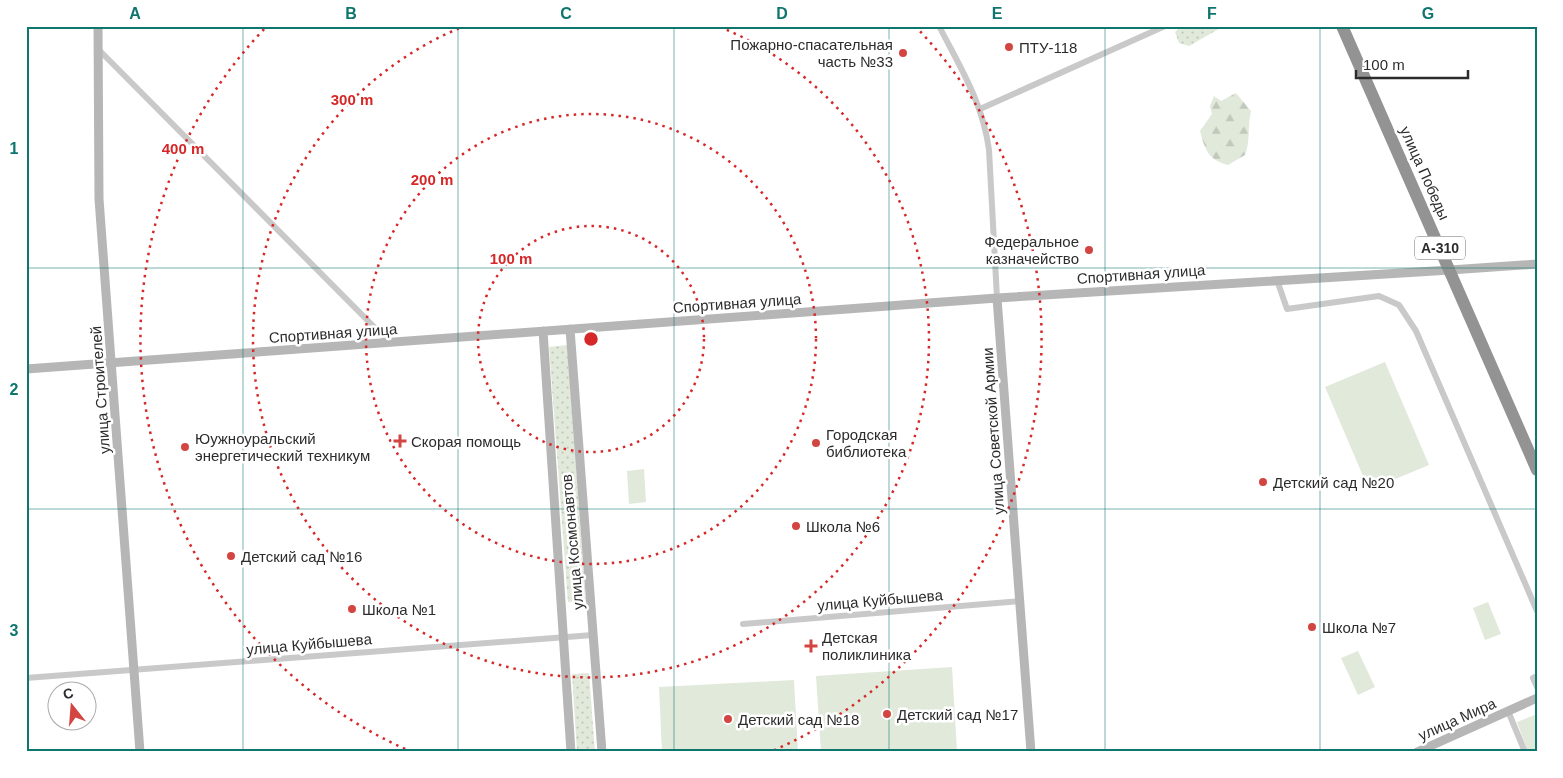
<svg xmlns="http://www.w3.org/2000/svg" width="1563" height="778" viewBox="0 0 1563 778" font-family="Helvetica,sans-serif">
  <style>
    .grass { fill: url(#grass-dots) }
    .forest { fill: url(#forest-firs) }
    .park { fill: #e1e9db }
    .lines { fill: none; stroke-linecap: round; stroke-linejoin: round }
    .street { stroke: #c9c9c9; stroke-width: 6 }
    .secondary { stroke: #b6b6b6; stroke-width: 9 }
    .highway { stroke: #939393; stroke-width: 12 }
    .grid { fill: none; stroke: #0f766e; stroke-width: 1; stroke-opacity: 0.55 }
    .ring { fill: none; stroke: #d62828; stroke-width: 2.5; stroke-dasharray: 2.5 5 }
    .poi-dot { fill: #d24540; stroke: #fff; stroke-width: 2 }
    .labels { text-anchor: middle; dominant-baseline: central; stroke-width: 5; stroke-linejoin: round; paint-order: stroke }
    .shield { fill: #fff; stroke: #6b6b6b; stroke-width: 1 }
    .shield-label { font-size: 14px; font-weight: bold; fill: #2c2c2c }
    .poi-label { font-size: 15px; fill: #2c2c2c; stroke: #fff; text-anchor: start }
    .street-label { font-size: 15px; fill: #2c2c2c; stroke: #fff }
    .centre { fill: #d62828; stroke: #fff; stroke-width: 2.5 }
    .ring-label { font-size: 15px; text-anchor: middle; font-weight: bold; fill: #d62828; stroke: #fff; stroke-width: 5; stroke-linejoin: round; paint-order: stroke }
    .neatline { fill: none; stroke: #0f766e; stroke-width: 2 }
    .grid-label { font-size: 16px; text-anchor: middle; font-weight: bold; fill: #0f766e }
  </style>
  <defs>
    <pattern id="grass-dots" width="8" height="8" patternUnits="userSpaceOnUse" patternTransform="scale(1.25)"><rect width="8" height="8" fill="#e1e9db"/><path d="M2 2h.1M6 6h.1" fill="none" stroke="#c1c8bc" stroke-width="1.8" stroke-linecap="round"/></pattern>
    <pattern id="forest-firs" width="22" height="20" patternUnits="userSpaceOnUse" patternTransform="scale(1.25)"><rect width="22" height="20" fill="#e1e9db"/><path d="M5 1l3.5 6h-7zM16 11l3.5 6h-7z" fill="#c1c8bc"/></pattern>
  </defs>
  <rect width="100%" height="100%" fill="#fff"/>
  <!-- grass -->
  <path class="grass" d="M1181,26H1224L1189,46L1179,43L1175,32Z
    M567,345L586,601L568,602L549,347Z
    M589,673L595,752H577L572,674Z"/>
  <!-- forest -->
  <path class="forest" d="M1236,93L1251,111C1247,128 1251,139 1245,155L1228,165C1208,160 1205,149 1200,131L1212,114L1210,106L1214,96L1221,101Z"/>
  <!-- park -->
  <path class="park" d="M1385,362L1429,465L1369,490L1325,387Z
    M644,469L646,502L629,504L627,471Z
    M1488,602L1501,634L1485,640L1473,608Z
    M1358,651L1375,687L1358,695L1341,658Z
    M952,667L957,752H821L816,676Z
    M794,680L798,752H662L659,687Z
    M1537,714V752H1528L1517,722Z"/>
  <g class="lines">
    <!-- street -->
    <path class="street" d="M939,26C960,67 983,103 989,150L997,298
      M98,49L390,343
      M980,109L1165,26
      M1277,280L1287,309L1379,296L1399,305L1416,331L1537,611
      M743,624L1020,601
      M1537,676L1533,678L1537,687
      M26,678L593,635
      M1508,711L1525,752"/>
    <!-- secondary -->
    <path class="secondary" d="M98,26L99,199L140,752
      M997,298L1031,752
      M570,329L602,752
      M543,331L571,752
      M26,369L997,298L1450,270L1537,264
      M1417,752L1537,698"/>
    <!-- highway -->
    <path class="highway" d="M1342,26L1537,470"/>
  </g>
  <!-- grid -->
  <path class="grid" d="M243,26V752M458,26V752M674,26V752M889,26V752M1105,26V752M1320,26V752M26,268H1537M26,509H1537"/>
  <!-- distance rings -->
  <g class="ring">
    <circle cx="591" cy="339" r="113"/>
    <circle cx="591" cy="339" r="225"/>
    <path d="M720 27A338 338 0 1 1 462 27"/>
    <path d="M412 752A450 450 0 0 1 267 26M915 26A450 450 0 0 1 770 752"/>
  </g>
  <!-- markers -->
  <g class="poi-dot">
    <circle cx="1009" cy="47" r="5"/>
    <circle cx="903" cy="53" r="5"/>
    <circle cx="1089" cy="250" r="5"/>
    <path d="M397.5 433.5h5v5h5v5h-5v5h-5v-5h-5v-5h5z"/>
    <circle cx="816" cy="443" r="5"/>
    <circle cx="185" cy="447" r="5"/>
    <circle cx="1263" cy="482" r="5"/>
    <circle cx="796" cy="526" r="5"/>
    <circle cx="231" cy="556" r="5"/>
    <circle cx="352" cy="609" r="5"/>
    <circle cx="1312" cy="627" r="5"/>
    <path d="M808.5 638.5h5v5h5v5h-5v5h-5v-5h-5v-5h5z"/>
    <circle cx="887" cy="714" r="5"/>
    <circle cx="728" cy="719" r="5"/>
  </g>
  <g class="labels">
    <!-- shield labels -->
    <rect class="shield" x="1415" y="236.5" width="50" height="23" rx="4"/>
    <g class="shield-label">
      <text x="1440" y="248">А-310</text>
    </g>
    <!-- poi labels -->
    <g class="poi-label">
      <text x="893" y="44" text-anchor="end">Пожарно-спасательная<tspan x="893" dy="17">часть №33</tspan></text>
      <text x="1019" y="47">ПТУ-118</text>
      <text x="1079" y="241" text-anchor="end">Федеральное<tspan x="1079" dy="17">казначейство</tspan></text>
      <text x="826" y="434">Городская<tspan x="826" dy="17">библиотека</tspan></text>
      <text x="195" y="438">Юужноуральский<tspan x="195" dy="17">энергетический техникум</tspan></text>
      <text x="411" y="441">Скорая помощь</text>
      <text x="1273" y="482">Детский сад №20</text>
      <text x="806" y="526">Школа №6</text>
      <text x="241" y="556">Детский сад №16</text>
      <text x="362" y="609">Школа №1</text>
      <text x="1322" y="627">Школа №7</text>
      <text x="822" y="637">Детская<tspan x="822" dy="17">поликлиника</tspan></text>
      <text x="897" y="714">Детский сад №17</text>
      <text x="738" y="719">Детский сад №18</text>
    </g>
    <!-- street labels -->
    <g class="street-label">
      <text transform="translate(1425 173) rotate(66)">улица Победы</text>
      <text transform="translate(1141 274) rotate(-4)">Спортивная улица</text>
      <text transform="translate(737 303) rotate(-4)">Спортивная улица</text>
      <text transform="translate(333 333) rotate(-4)">Спортивная улица</text>
      <text transform="translate(100 390) rotate(-94)">улица Строителей</text>
      <text transform="translate(993 431) rotate(-94)">улица Советской Армии</text>
      <text transform="translate(572 542) rotate(-95)">улица Космонавтов</text>
      <text transform="translate(880 600) rotate(-5)">улица Куйбышева</text>
      <text transform="translate(309 644) rotate(-5)">улица Куйбышева</text>
      <text transform="translate(1457 719) rotate(-24)">улица Мира</text>
    </g>
  </g>
  <circle cx="591" cy="339" r="8" class="centre"/>
  <g class="ring-label">
    <text x="352" y="105">300 m</text>
    <text x="183" y="154">400 m</text>
    <text x="432" y="185">200 m</text>
    <text x="511" y="264">100 m</text>
  </g>
  <!-- border -->
  <rect width="1563" height="778" fill="none" stroke="#ffffff" stroke-width="55"/>
  <!-- north arrow -->
  <g transform="translate(72 706) rotate(343)"><circle r="24" fill="#ffffff" stroke="#ababab"/>
  <path d="M0-4L9 19L0 12L-9 19Z" fill="#d24540"/>
  <text y="-8" font-size="14" font-weight="bold" text-anchor="middle" fill="#2c2c2c">С</text>
  </g>
  <!-- scale -->
  <path d="M1356 70v8h112v-8" fill="none" stroke="#2c2c2c" stroke-width="2.5"/>
  <text x="1363" y="70" font-size="15" fill="#2c2c2c" stroke="#ffffff" stroke-width="4" paint-order="stroke">100 m</text>
  <rect x="28" y="28" width="1508" height="722" class="neatline"/>
  <g class="grid-label">
    <text x="135" y="19">A</text>
    <text x="351" y="19">B</text>
    <text x="566" y="19">C</text>
    <text x="782" y="19">D</text>
    <text x="997" y="19">E</text>
    <text x="1212" y="19">F</text>
    <text x="1428" y="19">G</text>
    <text x="14" y="154">1</text>
    <text x="14" y="395">2</text>
    <text x="14" y="636">3</text>
  </g>
</svg>
